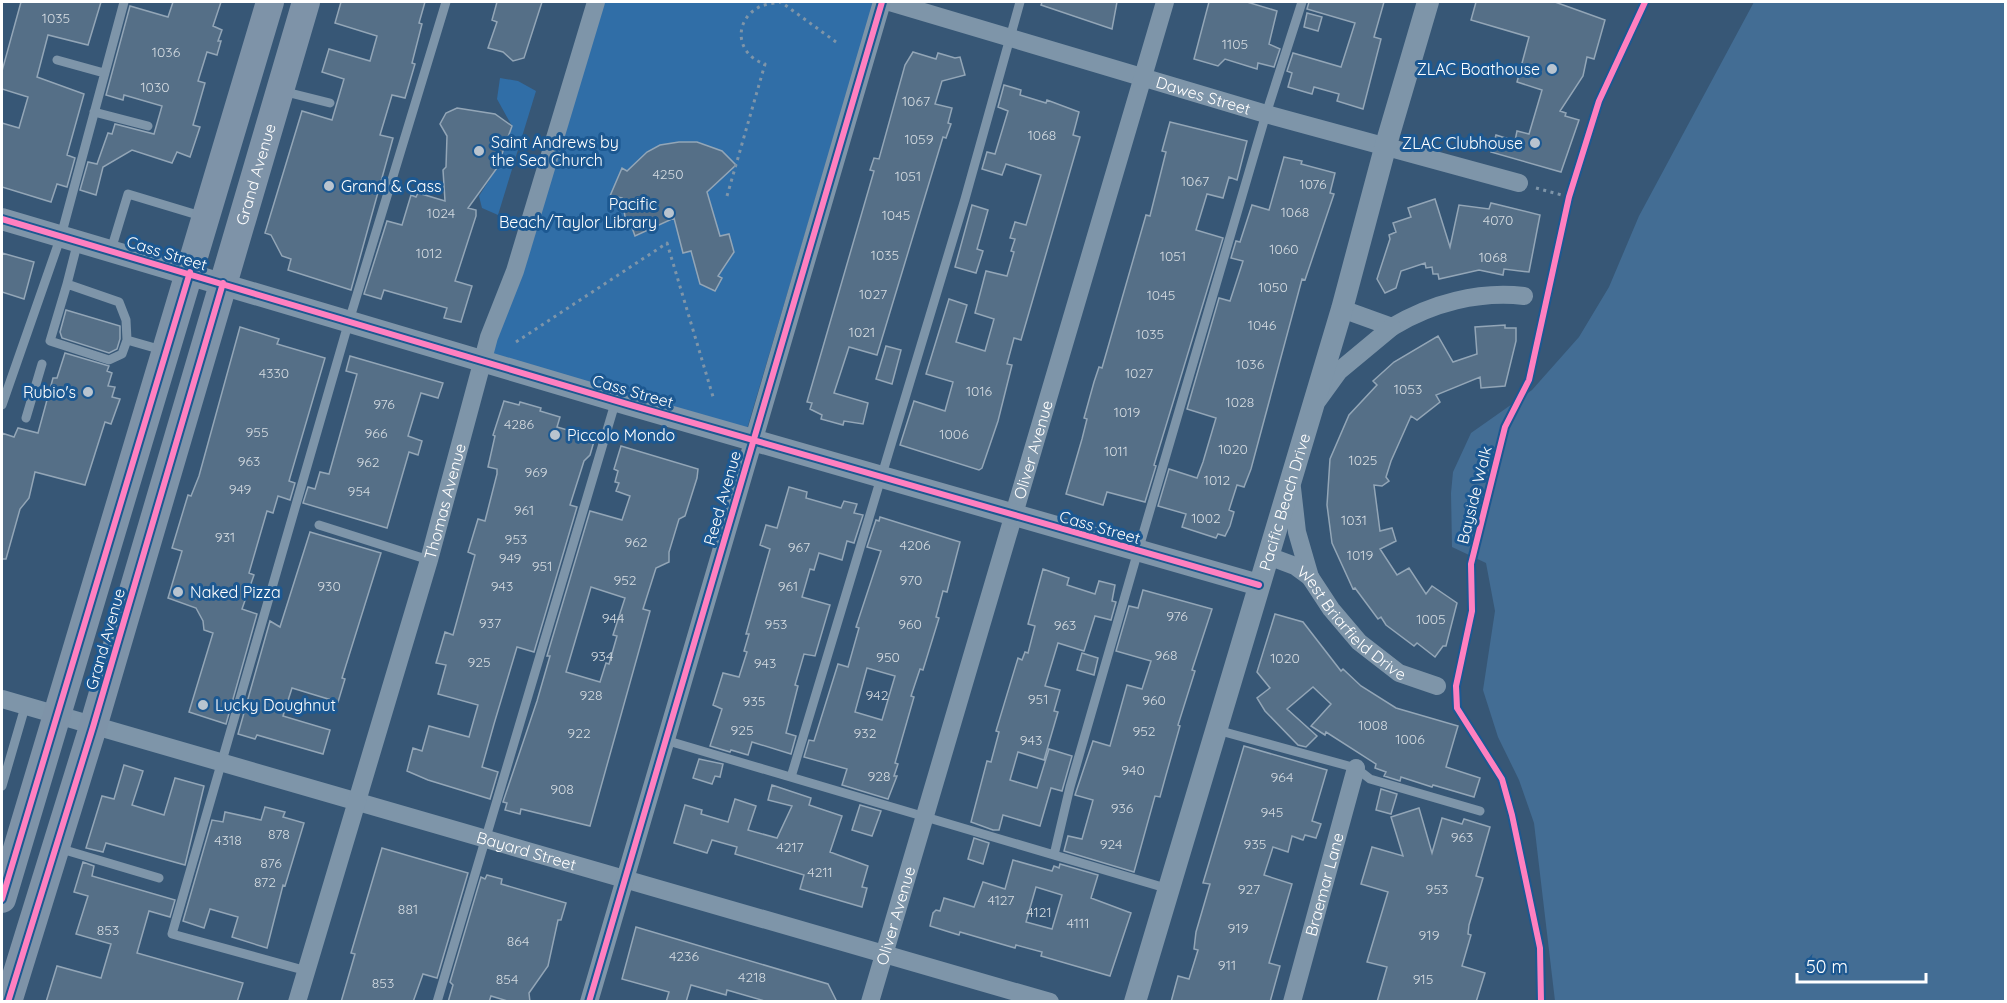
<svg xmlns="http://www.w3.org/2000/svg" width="2007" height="1003" viewBox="0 0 2007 1003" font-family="Quicksand,sans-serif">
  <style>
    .green { fill: #306ea7 }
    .water { fill: #436d94 }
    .building { fill: #556f87; stroke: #93a6b7; stroke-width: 1.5; fill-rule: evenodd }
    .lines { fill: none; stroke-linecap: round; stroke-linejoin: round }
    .path { stroke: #7e95a9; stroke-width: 3; stroke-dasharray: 3 4.5; stroke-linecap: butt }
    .service { stroke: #7e95a9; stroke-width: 9 }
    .minor { stroke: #7e95a9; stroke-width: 18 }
    .tertiary { stroke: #7e95a9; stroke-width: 22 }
    .primary { stroke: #7e93a8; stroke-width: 28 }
    .cycleway-casing { stroke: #1c5891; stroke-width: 10 }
    .cycleway { stroke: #ff80c0; stroke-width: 6 }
    .poi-dot { fill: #b9c4cf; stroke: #1c5891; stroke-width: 2 }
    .labels { text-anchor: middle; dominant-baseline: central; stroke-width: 6; stroke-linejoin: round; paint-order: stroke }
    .number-label { font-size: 14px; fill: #d4dbe1 }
    .poi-label { font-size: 16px; fill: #fff; stroke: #1c5891; text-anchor: start }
    .street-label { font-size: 16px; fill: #fff; stroke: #1c5891 }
  </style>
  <rect width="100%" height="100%" fill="#375776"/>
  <!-- green -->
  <path class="green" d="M598,2H874L747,429L491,356Z
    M500,78L518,81L536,91L498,215L482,208L479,196L497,168L512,126L497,99Z"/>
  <!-- water -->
  <path class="water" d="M1754,2H2005V1001H1555L1534,823L1519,780L1498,737L1483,690L1495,611L1486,563L1452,547L1451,493L1453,472L1471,433L1532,390L1579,337L1609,287L1639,216Z"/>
  <!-- building -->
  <path class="building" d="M21,2H101L88,45L48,35L37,77L84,94L67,155L75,158L67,187L57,184L51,202L2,187V123L19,128L28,97L2,89V71Z
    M173,2H221L213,26L222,30L218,41H221L217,55L207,52L198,81L205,83L193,125L200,127L190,157L177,152L172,163L132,150L103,167L96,195L80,190L88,162L97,164L108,133L112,134L115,124L154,134L162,106L124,95L123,100L106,95L130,6L168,17Z
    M341,2H425L419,23L422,24L412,63L415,64L405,98L392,95L380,135L393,138L351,290L288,270L291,259L282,256L271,235L265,233L302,111L332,120L344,79L322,72L329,49L370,61L377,36L335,23Z
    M497,2H542L524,58L513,61L503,52L488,48L497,22L492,20Z
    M1042,2H1117L1112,29L1041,5Z
    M1209,2H1247L1277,11L1269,44L1280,49L1274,67L1258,63L1257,69L1225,59L1218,66L1194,59Z
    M1309,2H1384L1374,37L1381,39L1363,109L1337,101L1339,94L1314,87L1312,94L1288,87L1292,73L1287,71L1293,53L1341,67L1355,23L1307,9Z
    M1476,2H1555L1605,20L1594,59L1587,57L1583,76L1560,111L1566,113L1565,116L1579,120L1561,172L1491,152L1496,135L1515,141L1517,131L1529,134L1542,90L1517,82L1529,37L1471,20Z
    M1307,13L1322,17L1318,31L1304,27Z
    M913,52L936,59L938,53L955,58L960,57L965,75L942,81L935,104L952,108L948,123L951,124L946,138L943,137L877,355L849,347L834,393L868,403L863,424L844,421L843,425L821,419L822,415L810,409L812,403L807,402L874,171L870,170L874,158L879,159L905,65Z
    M1004,85L1021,90L1020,95L1046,103L1047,100L1079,112L1073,135L1080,137L1021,340L1014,338L1007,364L1012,365L998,421L982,468L979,470L900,445L914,401L945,411L953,382L926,374L949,299L967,305L956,342L985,351L994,319L975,313L986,271L1007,276L1014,252L1011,251L1015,239L1010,238L1015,222L1026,225L1041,175L1006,164L1002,175L982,169L987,152L995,154L1008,111L998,107Z
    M457,108L495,114L512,126L497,168L468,208L476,210V216L455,281L472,286L461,322L444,318L447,308L384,290L381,299L364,294L387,221L402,225L411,195L416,197L418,193L445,201L443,170L446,167L447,136L440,124L446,113Z
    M1170,122L1247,141L1237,180L1229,177L1223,198L1207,194L1196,230L1223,238L1154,465L1156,466L1145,502L1107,492L1103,505L1066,494L1082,439L1087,419L1084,418L1094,382L1099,367L1102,368L1146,215L1150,216L1166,152L1162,151Z
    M679,142H697L722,151L736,165L707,192L720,236L729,234L734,252L718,276L722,278L715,291L700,284L691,251L683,253L674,218L635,236L630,222L626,223L622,198L610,196L622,168L627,171L647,152L660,145Z
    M1284,157L1302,161L1301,164L1335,173L1330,193L1334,194L1305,280L1302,279L1251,469L1244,487L1237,485L1229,510L1234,512L1230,526L1225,536L1218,534L1216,538L1182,527L1186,514L1158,506L1169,469L1197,478L1203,462L1216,418L1187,409L1219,298L1230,301L1243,261L1231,258L1236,241L1240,242L1252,205L1269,210Z
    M1435,199L1450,247L1459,205L1489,209L1491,203L1540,215L1529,272L1504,269L1503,275L1479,270L1439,279L1438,274H1433L1432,267L1426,268L1425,263L1401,271L1396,288L1385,293L1377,279L1390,239L1389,235L1396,232L1393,223L1411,217L1408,208Z
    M972,205L988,210L977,249L983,251L976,273L955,267Z
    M2,253L34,262L24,299L2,292Z
    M66,310L120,326V339L117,349L109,353L62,338L60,332Z
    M1505,325V328H1516V341L1505,386L1481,388L1480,377L1436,395L1440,402L1417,420L1411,416L1391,461L1386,477L1389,481L1382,486L1374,485L1380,531L1392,528L1396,541L1380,549L1397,575L1409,568L1426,594L1432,586L1457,603L1446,646H1443L1435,657L1417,643L1414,646L1386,625L1381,617L1378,619L1355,588L1353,589L1332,543L1327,505L1330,459L1349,415L1377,385L1373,381L1394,362L1438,336L1453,362L1477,354L1475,327Z
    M240,327L279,339L277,344L325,358L289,481L295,483L290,500L278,496L273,513L267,511L249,573L254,575L242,609L257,614L226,724L189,712L213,633L204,630L203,621L196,608L168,598L182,551L172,548L188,495L191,496L199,476Z
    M886,346L901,350L892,384L876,379Z
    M65,353L109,366L107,371L112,373L108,386L115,387L112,397L120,399L111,424L105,422L85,485L35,472L29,498L20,509L6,559H2V433L14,437L18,428L38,433L53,378H57Z
    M350,356L443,383L438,398L421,393L408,436L422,441L418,455L409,452L387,528L303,503L308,487L315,489L320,472L329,474L357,374L346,371Z
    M504,401L519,405L520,402L541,408L540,411L560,417L557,427L595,438L590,455L584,461L570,505L577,507L534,652L517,647L494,724L482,767L498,772L490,799L428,780L407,771L413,748L422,751L429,726L469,737L478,705L438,694L446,665L436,663L445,632L453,635L475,555L468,552L478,519L485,521L497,474V469L488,467L495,436L493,435Z
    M621,446L698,469L697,478L685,516L679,519L669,552V562L656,568L643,609L650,611L590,826L521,809L520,814L505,810L507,803L503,802L537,701L550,656H547L590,511L622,520L630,496L616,491L619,483L615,482L618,471L614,469ZM591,587L625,598L613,635L617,636L609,664L606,663L600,682L566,672Z
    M789,487L807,492L806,498L841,508L844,501L857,504L854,513L863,515L854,543L847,541L842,560L819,553L814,570L810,569L802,597L830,605L815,656L804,654L795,685L798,686L786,733L796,736L791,754L752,742L748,755L731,750L730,752L710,746L722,709L713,705L723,673L739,677L747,652L744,651L749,634H746L770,549L760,545L766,525L777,528Z
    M880,517L960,542L947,592L943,591L936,617L939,618L923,670L920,669L911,696L914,697L895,763L898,764L894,776H897L888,799L842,785L847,769L804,757L809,740L814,741L838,664L848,667L859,628L856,627L881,551L867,547L876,520L879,521ZM867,668L895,676L882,720L855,712Z
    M310,532L381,553L342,678L345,679L338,702L292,688L283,716L330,730L323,754L257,735L255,739L238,734L270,621L280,627Z
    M1043,569L1069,578L1067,585L1095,594L1099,581L1115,585L1112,601L1116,602L1111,620L1095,616L1084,651L1058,643L1045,686L1060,690L1054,711L1058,712L1044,760L1018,752L1010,780L1037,788L1049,749L1072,756L1062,791L1051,788L1040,826L1003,815L999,830H993L971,822L987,761L991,762L999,732L996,731L1018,658L1022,660L1025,652L1028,653L1035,626L1028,624Z
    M1143,590L1212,609L1192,670L1195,671L1178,725L1180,726L1166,775L1160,797L1155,796L1134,872L1064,851L1068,836L1082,839L1093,800L1075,795L1093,741L1110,746L1127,685L1142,689L1151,661L1116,651L1129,606L1138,608Z
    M1275,614L1303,622L1341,671L1343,669L1361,686L1396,708L1458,726L1446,767L1480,778L1474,797L1433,785L1432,787L1401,777L1400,781L1384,776L1386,772L1375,768L1376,764L1326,732L1325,735L1311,726L1331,704L1313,687L1287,709L1317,736L1306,747L1298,745L1265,711L1257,698L1270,688L1257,672Z
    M1082,653L1098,658L1094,675L1077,670Z
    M1244,746L1327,770L1312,821L1321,824L1316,838L1305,835L1303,840L1292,836L1288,852L1273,847L1264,875L1292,884L1269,963L1280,966L1270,1002H1171L1178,976L1189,979L1198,950L1194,949L1196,932L1210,884L1203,883Z
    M699,759L723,764L720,777L715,776L712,784L693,778Z
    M124,765L143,771L132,805L164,815L175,778L204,786L185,865L106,843L103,852L86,848L102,796L114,799Z
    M772,785L811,798L809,805L842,816L830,852L868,866L862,887L867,888L862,907L800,889L804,875L735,854L737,847L712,840L707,853L674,843L685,805L702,810L701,814L728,822L735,799L756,806L748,830L777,838L792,806L768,800Z
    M1381,789L1397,794L1391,814L1376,810Z
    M860,805L881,811L872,836L852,830Z
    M265,807L285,812L283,817L304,823L285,886L283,885L267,948L232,937L238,917L210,909L204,928L183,921L212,820L223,822L225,812L261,820Z
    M1419,808L1432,853L1442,818L1462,824L1464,819L1490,827L1476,876L1483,878L1469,925L1468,934L1471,935L1462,966L1485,973L1476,1002H1377L1387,967L1367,962L1388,892L1361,884L1372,847L1403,856L1391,817Z
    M974,838L989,843L983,864L968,859Z
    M382,848L468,873L437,978L423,974L413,1002H341L355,954L351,953Z
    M1013,860L1052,871L1054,866L1059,868L1060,864L1098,875L1091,898L1131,913L1110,976L1041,956L1042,952L1016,945L1015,948L960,932L959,935L930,926L933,913L936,910L940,911L944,898L974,907L983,882L1005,889ZM1036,887L1062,895L1052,929L1026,922Z
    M83,862L94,866L92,876L175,900L170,917L149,911L137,953L243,983L237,1002H46L57,966L101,978L111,944L76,934L88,896L74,892Z
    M487,875L502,879L501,884L566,903L561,920H558L548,966L529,993L530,1002H511L491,996L489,1002H448L453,985L450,982L481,877L485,879Z
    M636,927L828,984L837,1002H768L727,990L726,995L691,985L686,1002H666L669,992L622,979Z"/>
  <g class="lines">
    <!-- path -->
    <path class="path" d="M1536,188L1569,197
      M727,196L765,64C736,55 732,20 761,6C767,4 775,3 781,2L836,42
      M516,342L667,243L714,400"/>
    <!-- service -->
    <path class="service" d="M57,60L104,73
      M282,91L330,103
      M94,112L148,126
      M78,241L67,284L119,302L126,320L127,340L162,350
      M111,250L128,194L201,216
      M67,284L50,341L109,360L122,354L127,340
      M2,405L61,236L124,2
      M26,418L42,364
      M319,525L429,560
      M1217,730L1356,768L1370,779L1480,811
      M665,740L1169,889
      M791,777L965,199L1020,2
      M2,786L25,707
      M58,848L159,878
      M1054,855L1070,787L1138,551L1266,114L1302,2
      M307,971L172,934L349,321L446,2
      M437,1002L616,400"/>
    <!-- minor -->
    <g class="minor">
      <path id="s1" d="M890,2L1266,114L1519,183"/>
      <path d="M1342,309L1392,327C1432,303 1478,291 1524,296"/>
      <path d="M1318,400L1339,371L1392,327"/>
      <path d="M1292,488L1297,532L1310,577"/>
      <path id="s2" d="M1268,556L1295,566L1310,577L1331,609L1359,642L1399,673L1437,686"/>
      <path id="s3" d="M2,699L1050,1002"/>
      <path id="s4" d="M297,1002L429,560L489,337L515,271L596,2"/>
      <path d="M589,1002L882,2"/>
      <path id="s5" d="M870,1002L1165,2"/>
      <path id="s6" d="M1292,1002L1356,768"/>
    </g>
    <!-- tertiary -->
    <g class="tertiary">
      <path d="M2,219L627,404L1259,585"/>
      <path id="s7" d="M1135,1002L1342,309L1385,148L1428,2"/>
    </g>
    <!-- primary -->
    <g class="primary">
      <path d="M2,899L270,2"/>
      <path id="s8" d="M8,1002L93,727L306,2"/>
    </g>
    <defs>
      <path id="cycleway" d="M2,219L627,404L1259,585
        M2,899L190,272
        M8,1002L93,727L223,283
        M589,1002L882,2
        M1541,1002L1540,948L1512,815L1502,779L1457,708L1456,686L1472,611L1471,564L1505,427L1529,380L1569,197L1599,101L1645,2"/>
    </defs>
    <!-- cycleway casing -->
    <use href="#cycleway" class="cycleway-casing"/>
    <!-- cycleway -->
    <use href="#cycleway" class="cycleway"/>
  </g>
  <!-- markers -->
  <g class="poi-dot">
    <circle cx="1552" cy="69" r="6"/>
    <circle cx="1535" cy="143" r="6"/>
    <circle cx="479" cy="151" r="6"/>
    <circle cx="329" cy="186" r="6"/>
    <circle cx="669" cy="213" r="6"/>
    <circle cx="88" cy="392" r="6"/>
    <circle cx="555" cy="435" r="6"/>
    <circle cx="178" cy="592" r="6"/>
    <circle cx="203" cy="705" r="6"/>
  </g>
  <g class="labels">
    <!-- number labels -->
    <g class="number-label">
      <text x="56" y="18">1035</text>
      <text x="1235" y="44">1105</text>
      <text x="166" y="52">1036</text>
      <text x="155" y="87">1030</text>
      <text x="916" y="101">1067</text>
      <text x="1042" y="135">1068</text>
      <text x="919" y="139">1059</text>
      <text x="668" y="174">4250</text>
      <text x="908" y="176">1051</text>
      <text x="1195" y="181">1067</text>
      <text x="1313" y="184">1076</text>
      <text x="1295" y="212">1068</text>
      <text x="441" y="213">1024</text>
      <text x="896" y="215">1045</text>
      <text x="1498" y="220">4070</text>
      <text x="1284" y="249">1060</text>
      <text x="429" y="253">1012</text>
      <text x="885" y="255">1035</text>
      <text x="1173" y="256">1051</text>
      <text x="1493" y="257">1068</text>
      <text x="1273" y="287">1050</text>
      <text x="873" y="294">1027</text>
      <text x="1161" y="295">1045</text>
      <text x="1262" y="325">1046</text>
      <text x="862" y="332">1021</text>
      <text x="1150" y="334">1035</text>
      <text x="1250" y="364">1036</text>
      <text x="274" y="373">4330</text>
      <text x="1139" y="373">1027</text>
      <text x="1408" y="389">1053</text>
      <text x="979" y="391">1016</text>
      <text x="1240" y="402">1028</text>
      <text x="384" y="404">976</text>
      <text x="1127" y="412">1019</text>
      <text x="519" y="424">4286</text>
      <text x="257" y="432">955</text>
      <text x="376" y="433">966</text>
      <text x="954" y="434">1006</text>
      <text x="1233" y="449">1020</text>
      <text x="1116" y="451">1011</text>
      <text x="1363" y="460">1025</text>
      <text x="249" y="461">963</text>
      <text x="368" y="462">962</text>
      <text x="536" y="472">969</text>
      <text x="1217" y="480">1012</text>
      <text x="240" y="489">949</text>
      <text x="359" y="491">954</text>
      <text x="524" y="510">961</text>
      <text x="1206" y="518">1002</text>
      <text x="1354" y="520">1031</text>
      <text x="225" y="537">931</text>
      <text x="516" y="539">953</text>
      <text x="636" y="542">962</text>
      <text x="915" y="545">4206</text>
      <text x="799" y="547">967</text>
      <text x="1360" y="555">1019</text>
      <text x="510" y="558">949</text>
      <text x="542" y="566">951</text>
      <text x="625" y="580">952</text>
      <text x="911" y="580">970</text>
      <text x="329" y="586">930</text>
      <text x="502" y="586">943</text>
      <text x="788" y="586">961</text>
      <text x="1177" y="616">976</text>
      <text x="613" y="618">944</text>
      <text x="1431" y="619">1005</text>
      <text x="490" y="623">937</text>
      <text x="776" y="624">953</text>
      <text x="910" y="624">960</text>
      <text x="1065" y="625">963</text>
      <text x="1166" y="655">968</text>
      <text x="602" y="656">934</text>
      <text x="888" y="657">950</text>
      <text x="1285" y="658">1020</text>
      <text x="479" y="662">925</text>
      <text x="765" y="663">943</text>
      <text x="591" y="695">928</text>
      <text x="877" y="695">942</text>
      <text x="1038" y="699">951</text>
      <text x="1154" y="700">960</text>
      <text x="754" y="701">935</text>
      <text x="1373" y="725">1008</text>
      <text x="742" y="730">925</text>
      <text x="1144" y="731">952</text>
      <text x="579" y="733">922</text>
      <text x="865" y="733">932</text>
      <text x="1410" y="739">1006</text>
      <text x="1031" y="740">943</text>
      <text x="1133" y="770">940</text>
      <text x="879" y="776">928</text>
      <text x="1282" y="777">964</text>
      <text x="562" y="789">908</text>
      <text x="1122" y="808">936</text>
      <text x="1272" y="812">945</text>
      <text x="279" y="834">878</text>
      <text x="1462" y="837">963</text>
      <text x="228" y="840">4318</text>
      <text x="1111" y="844">924</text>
      <text x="1255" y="844">935</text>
      <text x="790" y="847">4217</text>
      <text x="271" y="863">876</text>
      <text x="820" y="872">4211</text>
      <text x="265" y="882">872</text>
      <text x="1249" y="889">927</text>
      <text x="1437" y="889">953</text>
      <text x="1001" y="900">4127</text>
      <text x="408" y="909">881</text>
      <text x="1039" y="912">4121</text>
      <text x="1078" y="923">4111</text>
      <text x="1238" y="928">919</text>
      <text x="108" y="930">853</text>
      <text x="1429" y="935">919</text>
      <text x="518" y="941">864</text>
      <text x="684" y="956">4236</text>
      <text x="1227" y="965">911</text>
      <text x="752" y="977">4218</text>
      <text x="507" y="979">854</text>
      <text x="1423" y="979">915</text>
      <text x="383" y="983">853</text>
    </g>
    <!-- poi labels -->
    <g class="poi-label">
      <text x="1540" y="69" text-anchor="end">ZLAC Boathouse</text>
      <text x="491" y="142">Saint Andrews by<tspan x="491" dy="18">the Sea Church</tspan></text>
      <text x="1523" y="143" text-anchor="end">ZLAC Clubhouse</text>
      <text x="341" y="186">Grand &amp; Cass</text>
      <text x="657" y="204" text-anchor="end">Pacific<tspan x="657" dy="18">Beach/Taylor Library</tspan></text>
      <text x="76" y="392" text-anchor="end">Rubio's</text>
      <text x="567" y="435">Piccolo Mondo</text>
      <text x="190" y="592">Naked Pizza</text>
      <text x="215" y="705">Lucky Doughnut</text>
    </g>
    <!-- street labels -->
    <g class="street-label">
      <text stroke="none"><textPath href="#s1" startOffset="327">Dawes Street</textPath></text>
      <text stroke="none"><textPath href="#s8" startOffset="864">Grand Avenue</textPath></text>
      <text transform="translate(167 253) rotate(17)">Cass Street</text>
      <text transform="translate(633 391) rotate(16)">Cass Street</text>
      <text stroke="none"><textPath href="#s5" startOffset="576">Oliver Avenue</textPath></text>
      <text transform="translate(1474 495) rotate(-76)">Bayside Walk</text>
      <text transform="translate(722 498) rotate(-74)">Reed Avenue</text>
      <text stroke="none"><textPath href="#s4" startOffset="522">Thomas Avenue</textPath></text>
      <text stroke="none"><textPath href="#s7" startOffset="522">Pacific Beach Drive</textPath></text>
      <text transform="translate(1100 527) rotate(16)">Cass Street</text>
      <text stroke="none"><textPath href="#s2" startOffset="110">West Briarfield Drive</textPath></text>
      <text transform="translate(105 639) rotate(-74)">Grand Avenue</text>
      <text stroke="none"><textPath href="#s3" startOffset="546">Bayard Street</textPath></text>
      <text stroke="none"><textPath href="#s6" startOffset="122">Braemar Lane</textPath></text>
      <text stroke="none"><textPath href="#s5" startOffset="90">Oliver Avenue</textPath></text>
    </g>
  </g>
  <!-- border -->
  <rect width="2007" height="1003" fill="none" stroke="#ffffff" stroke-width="6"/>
  <!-- scale -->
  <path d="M1797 973v9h129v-9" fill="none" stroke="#ffffff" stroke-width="3"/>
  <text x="1806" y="973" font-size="18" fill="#ffffff" stroke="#1c5891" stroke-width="4.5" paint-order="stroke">50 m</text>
</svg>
